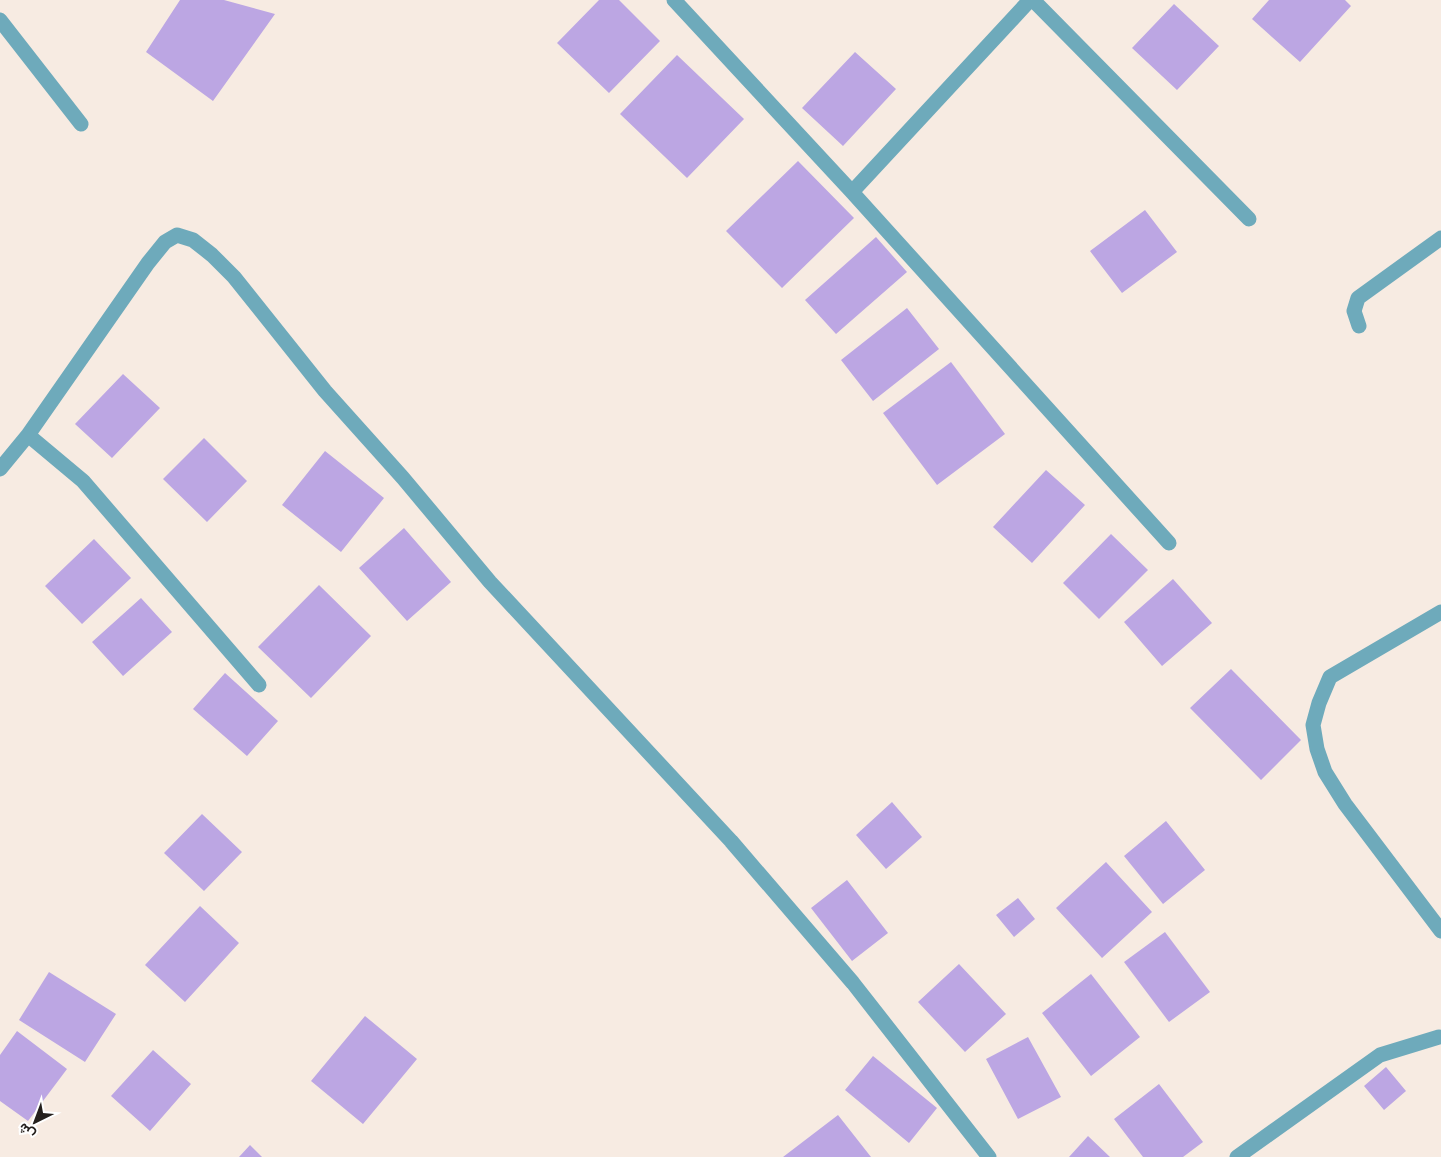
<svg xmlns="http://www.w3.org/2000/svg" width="1441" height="1157" viewBox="0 0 1441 1157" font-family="Merriweather,Vazirmatn,serif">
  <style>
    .building { fill: #bca6e3 }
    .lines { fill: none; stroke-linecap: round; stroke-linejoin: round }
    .street { stroke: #6eaabb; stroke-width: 15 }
  </style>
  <rect width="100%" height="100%" fill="#f7ebe2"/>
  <!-- building -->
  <path class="building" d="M180,0H224L275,14L213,101L146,52Z
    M599,0H619L660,41L609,93L557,43Z
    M1269,0H1345L1351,6L1300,62L1252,19Z
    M1174,4L1219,46L1177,90L1132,48Z
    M855,52L896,89L843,146L802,108Z
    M677,55L744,119L687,178L620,114Z
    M798,161L854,218L782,288L726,231Z
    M1145,210L1177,252L1122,293L1090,251Z
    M876,237L907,272L836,334L805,300Z
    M907,308L939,349L873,401L841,360Z
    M951,362L1005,434L937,485L883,413Z
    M123,374L160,408L112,458L75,424Z
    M204,438L247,481L207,522L163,479Z
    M325,451L384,498L341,552L282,505Z
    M1046,470L1085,505L1032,563L993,527Z
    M404,528L451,582L407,621L359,568Z
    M1111,534L1148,570L1099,619L1063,583Z
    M94,539L131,578L82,624L45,586Z
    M1173,579L1212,623L1162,666L1124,622Z
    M319,585L371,636L311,698L258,647Z
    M141,598L172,632L123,676L92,642Z
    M1231,669L1301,740L1261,780L1190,708Z
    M225,673L278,721L247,756L193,709Z
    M892,802L922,837L886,869L856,835Z
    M202,814L242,852L204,891L164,853Z
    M1166,821L1205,870L1163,904L1124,856Z
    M1106,862L1152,912L1102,958L1056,908Z
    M847,880L888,933L852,961L811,908Z
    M1018,898L1035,919L1014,937L996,915Z
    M200,906L239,943L185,1002L145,965Z
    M1165,932L1210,992L1169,1022L1124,962Z
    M959,964L1006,1014L965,1052L918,1002Z
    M49,972L116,1014L85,1062L19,1020Z
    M1091,974L1140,1037L1091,1076L1042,1013Z
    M365,1016L417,1059L363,1124L311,1081Z
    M17,1031L67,1069L28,1121L0,1101V1055Z
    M1028,1037L1061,1097L1018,1119L986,1059Z
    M153,1050L191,1084L150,1131L111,1096Z
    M873,1056L937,1108L909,1143L845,1090Z
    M1386,1067L1406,1091L1384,1110L1364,1086Z
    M1159,1084L1203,1142L1183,1157H1143L1114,1119Z
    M838,1115L871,1157H783Z
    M1088,1136L1110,1157H1069Z
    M250,1145L262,1157H239Z"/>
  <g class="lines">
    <!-- street -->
    <path class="street" d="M674,0L852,192L1169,543
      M1033,0L1249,219
      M0,20L81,124
      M852,192L1030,0
      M1359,326L1354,311L1358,298L1441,238
      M28,435L148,263L165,242L177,235L193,240L212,255L234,277L325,391L403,478L490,582L731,841L853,983L989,1157
      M0,469L28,435L83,481L259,685
      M1441,612L1330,677L1319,703L1313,725L1317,749L1325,772L1345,804L1441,931
      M1237,1157L1380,1055L1439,1037"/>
  </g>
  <!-- north arrow -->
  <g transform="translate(35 1122) rotate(222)" stroke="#ffffff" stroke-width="4" paint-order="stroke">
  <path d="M0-4L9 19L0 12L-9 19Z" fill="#25201d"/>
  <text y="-8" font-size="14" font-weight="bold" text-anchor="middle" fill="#25201d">ش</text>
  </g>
</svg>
